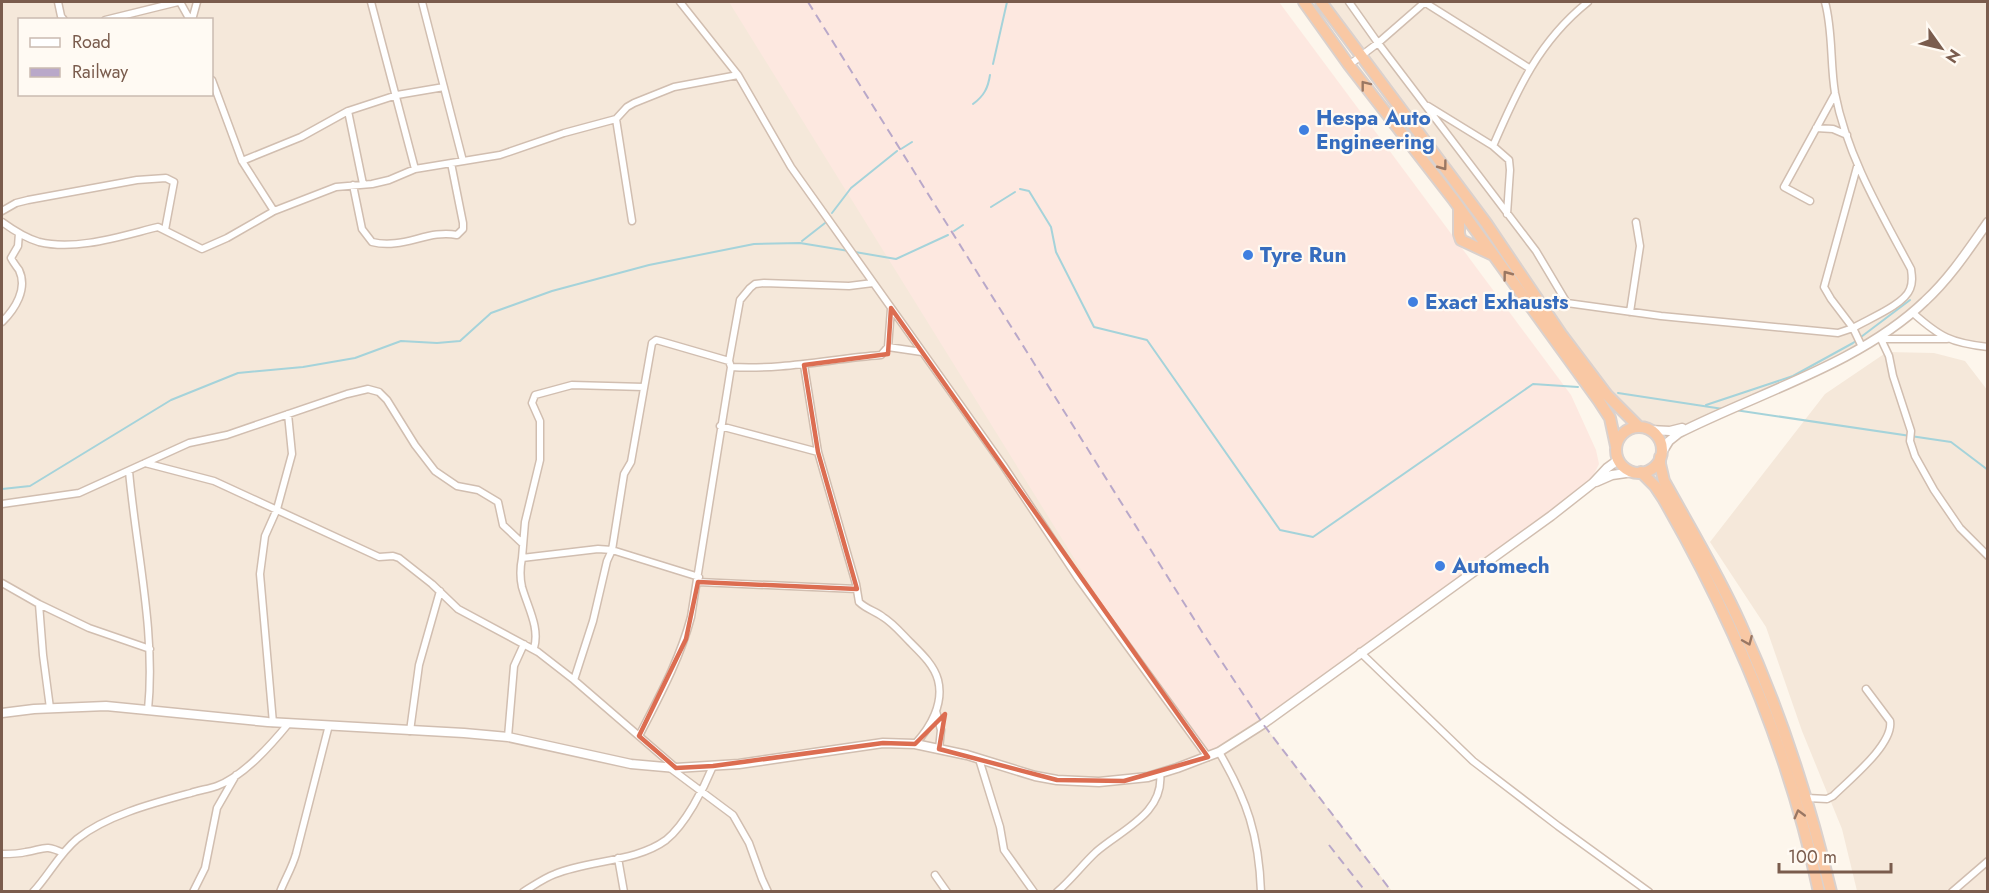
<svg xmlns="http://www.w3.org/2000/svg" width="1989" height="893" viewBox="0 0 1989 893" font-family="Jost,sans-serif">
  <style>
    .residential { fill: #f5e8da; fill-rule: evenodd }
    .commercial { fill: #fde8e0 }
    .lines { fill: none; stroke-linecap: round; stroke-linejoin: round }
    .stream { stroke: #a5d3da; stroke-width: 2 }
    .minor-casing { stroke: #d1beb0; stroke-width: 9 }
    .tertiary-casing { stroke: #d1beb0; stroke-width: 11 }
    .trunk-casing { stroke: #dad1cd; stroke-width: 14 }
    .minor { stroke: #fff; stroke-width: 6 }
    .tertiary { stroke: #fff; stroke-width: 8 }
    .trunk { stroke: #f9c8a4; stroke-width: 10 }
    .rail { stroke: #b9a8c9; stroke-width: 2; stroke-dasharray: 9 6; stroke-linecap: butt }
    .oneway { stroke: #9a7763 }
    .marked { fill: none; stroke: #dc6d51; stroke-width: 4.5; stroke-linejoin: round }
    .shop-dot { fill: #3f7fe0; stroke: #fffaf3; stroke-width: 2 }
    .labels { text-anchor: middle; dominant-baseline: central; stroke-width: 4.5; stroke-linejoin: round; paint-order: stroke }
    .shop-label { font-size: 21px; font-weight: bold; fill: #366cbe; stroke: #fffaf3; text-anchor: start }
  </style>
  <rect width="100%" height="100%" fill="#fdf6ec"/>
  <!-- residential -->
  <path class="residential" d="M2,2H808L1204,635L1263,724L1392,891L2,892ZM20,20H212V94H20Z
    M1321,2H1987V347L1948,339L1913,313L1880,337L1694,425L1664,430L1627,417Z
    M1887,352L1934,353L1965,361L1988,391L1987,891H1857L1842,829L1802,731L1766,627L1710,542L1825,394Z"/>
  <!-- commercial -->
  <path class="commercial" d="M729,2H1279L1571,395L1596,450L1599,464L1592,478L1569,498L1296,695L1209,752L1113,621Z"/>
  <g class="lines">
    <!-- stream -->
    <path class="stream" d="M993,64L1007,2
      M973,104C984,96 988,88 990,75
      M901,149L912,142
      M1020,189L1029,191L1051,227L1056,252L1094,327L1147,340L1280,530L1313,537L1533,384L1578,387
      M991,207L1015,192
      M832,213L851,188L897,151
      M954,231L963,225
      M802,241L825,223
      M855,252L896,259L948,235
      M1618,393L1723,409
      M1706,405L1793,376L1853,343L1910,300
      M1735,410L1951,442L1988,470
      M2,489L30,486L171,400L238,373L303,367L355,358L401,341L437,343L460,341L491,313L552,291L649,265L754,244L800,243L849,251"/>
    <defs>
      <path id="minor" d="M58,2L61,16L64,20
        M180,2L190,20
        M371,2L415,169
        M422,2L463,161
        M680,2L738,75L791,167L1003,465L1078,578L1208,757
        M1349,2L1378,43L1536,251L1567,303L1661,316L1838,333L1853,328L1831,299L1824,287L1857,167
        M1424,2L1529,68
        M1825,2C1833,31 1830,63 1835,93C1847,156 1881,213 1911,269C1912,276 1913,282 1910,289C1904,305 1868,319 1853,328L1862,347
        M105,20L178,2
        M192,20L197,2
        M1349,65L1378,43L1425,2
        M212,80L242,161L274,211
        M1428,106L1493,146L1509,160L1510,170L1507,214
        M348,111L363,184
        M616,119L632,221
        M1816,128L1833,129L1847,135
        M1493,146C1517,90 1539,41 1588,2
        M242,161L301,137L348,111L397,95L444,87
        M353,185L362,229L372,242C403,250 428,229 457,235L463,229V223L451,163
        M1810,201L1784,187L1835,94
        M2,211L16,203L28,200L137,180L166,178L174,182L165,230
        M2,222C13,230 25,238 39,242C77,251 121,236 158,227L202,249L227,238L274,211L336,187L372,184L389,180L415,169L500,155L564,133L616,119L627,107L634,103L674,87L738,75
        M1630,312L1640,246L1636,222
        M1913,313C1940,337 1951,343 1988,347
        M2,322C15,309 28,289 19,270C16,266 13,262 11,258L18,246L19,233
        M1880,337L1889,356L1893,376L1911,431L1910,441L1915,456L1934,490L1960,528L1988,556
        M1882,339H1947
        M888,347L891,309
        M804,365L818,452L856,584L859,602C866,609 875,611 883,617C893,623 902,634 910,642C921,653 934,665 938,680C944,703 931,727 915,744
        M731,367C782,370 830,359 881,355L888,347L922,352
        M720,426L818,452
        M145,463L214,481L379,557L393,556L399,558L432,584L458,609L538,652L574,680L676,768
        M129,471C136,550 156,632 148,710
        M2,504L79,493L189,443L227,435L347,394L368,389L379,392L387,400L415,445L435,471L457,486L478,490L498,502L503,525L523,544
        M522,558L525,522L540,460V421L532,403L535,395L572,385L644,387
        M698,582L857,589
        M2,583L39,604L89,628L150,649
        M39,604L43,655L50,708
        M534,648C540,628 528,608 522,587C520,578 520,568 522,558L598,549L612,550L699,577
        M1360,652L1473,761L1558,826L1649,892
        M574,680L593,621L607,561L612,550L624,474L631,462L652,343L656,340L660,341L729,361
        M936,711L941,730L939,749
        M273,723L260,574L265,536L277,509L292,454L288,414
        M410,731L419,665L440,591
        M639,736C659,697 680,659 691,617L731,367L729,361L740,300L750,288L755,284L764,283L849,286L873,283
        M508,737L514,666L524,644
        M1219,752C1247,800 1259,835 1261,892
        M979,759L1000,827L1004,850L1034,892
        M670,768L733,815L749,843L762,879L768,892
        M1807,798L1827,799L1833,796C1849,780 1894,744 1890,721L1866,689
        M2,854C10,854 18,854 26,852C44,849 45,844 63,853
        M618,858L624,892
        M935,875L947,892
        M33,892C49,875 59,854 77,839C107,815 154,803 191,793C199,790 209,789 217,786C244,776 271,745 289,723
        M193,892L205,868L217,808L236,775
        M280,892C285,879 292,868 296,854L329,725
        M523,892C533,886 544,878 555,874C589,860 636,862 666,840C685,825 704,788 713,766
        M1057,892C1071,880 1083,864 1096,852C1121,830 1165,813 1160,773
        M1952,892L1988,861"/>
      <path id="tertiary" d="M1650,430L1670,431L1682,428
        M1661,454L1669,441L1679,433C1758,393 1861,363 1925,301C1950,278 1969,249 1988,222
        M1596,482L1612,475L1633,472
        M2,713L34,709L106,706L268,722L464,733L508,737L631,764L676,768L739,764L883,743L915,744L967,755L1035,776L1057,780L1099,782L1148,777L1177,768L1219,752L1263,724L1551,516L1593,483L1607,468L1618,460"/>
      <path id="trunk" d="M1304,2L1349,65L1453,199L1599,401L1610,418L1616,446
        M1321,2L1486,223L1561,334L1607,395L1639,427
        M1459,208V234L1461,240L1493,255
        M1616 450a23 23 0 1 1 46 0a23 23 0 1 1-46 0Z
        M1660,457V464L1664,481C1690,528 1718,574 1740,623C1779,708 1809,800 1831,892
        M1641,472L1655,486L1663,498C1734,621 1790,753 1819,892"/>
    </defs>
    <!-- minor casing -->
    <use href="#minor" class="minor-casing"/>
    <!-- tertiary casing -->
    <use href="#tertiary" class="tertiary-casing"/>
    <!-- trunk casing -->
    <use href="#trunk" class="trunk-casing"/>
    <!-- minor -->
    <use href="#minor" class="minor"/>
    <!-- tertiary -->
    <use href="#tertiary" class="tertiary"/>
    <!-- trunk -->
    <use href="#trunk" class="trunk"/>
    <!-- rail -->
    <path class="rail" d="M808,2L1204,635L1263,724L1392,892
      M1329,845L1366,892"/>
  </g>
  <!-- one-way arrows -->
  <defs><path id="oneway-chevron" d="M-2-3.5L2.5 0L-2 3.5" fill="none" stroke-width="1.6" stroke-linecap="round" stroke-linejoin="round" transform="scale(1.5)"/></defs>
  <g class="oneway">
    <use href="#oneway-chevron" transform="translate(1365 85) rotate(-128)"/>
    <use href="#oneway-chevron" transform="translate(1443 166) rotate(53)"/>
    <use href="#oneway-chevron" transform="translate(1507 275) rotate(-127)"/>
    <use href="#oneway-chevron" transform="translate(1748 641) rotate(67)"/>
    <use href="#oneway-chevron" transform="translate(1799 814) rotate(-105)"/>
  </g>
  <!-- marked area -->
  <path class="marked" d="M891,308L1208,757L1124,781L1057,780L939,749L945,714L915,744L883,743L713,766L676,768L639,736L686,639L698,582L857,589L818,452L804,365L888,354Z"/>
  <!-- markers -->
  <g class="shop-dot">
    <circle cx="1304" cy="130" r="6"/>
    <circle cx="1248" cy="255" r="6"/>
    <circle cx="1413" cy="302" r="6"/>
    <circle cx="1440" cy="566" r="6"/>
  </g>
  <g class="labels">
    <!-- shop labels -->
    <g class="shop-label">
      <text x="1316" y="118">Hespa Auto<tspan x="1316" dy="24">Engineering</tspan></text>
      <text x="1260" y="255">Tyre Run</text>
      <text x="1425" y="302">Exact Exhausts</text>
      <text x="1452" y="566">Automech</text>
    </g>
  </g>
  <!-- border -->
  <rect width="1989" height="893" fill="none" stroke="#7a5c4d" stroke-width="6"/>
  <!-- legend -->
  <rect x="18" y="18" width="195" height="78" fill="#fffaf3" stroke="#cabbb1" stroke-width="1.5"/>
  <rect x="30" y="38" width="30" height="9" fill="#ffffff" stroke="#cabbb1" stroke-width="1.5"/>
  <text x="72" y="48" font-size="18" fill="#7a5c4d">Road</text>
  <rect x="30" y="68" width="30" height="9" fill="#b9a8c9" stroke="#cabbb1" stroke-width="1.5"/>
  <text x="72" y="78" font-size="18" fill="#7a5c4d">Railway</text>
  <!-- north arrow -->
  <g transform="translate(1941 48) rotate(124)" stroke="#fffaf3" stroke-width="4.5" paint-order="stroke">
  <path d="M0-4.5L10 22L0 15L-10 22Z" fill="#7a5c4d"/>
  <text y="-9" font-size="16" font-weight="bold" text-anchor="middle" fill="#7a5c4d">N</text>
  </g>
  <!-- scale -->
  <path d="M1779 863v9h112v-9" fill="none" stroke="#7a5c4d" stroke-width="3"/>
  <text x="1788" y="863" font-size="18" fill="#7a5c4d" stroke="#fffaf3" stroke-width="4.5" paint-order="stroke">100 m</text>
</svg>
